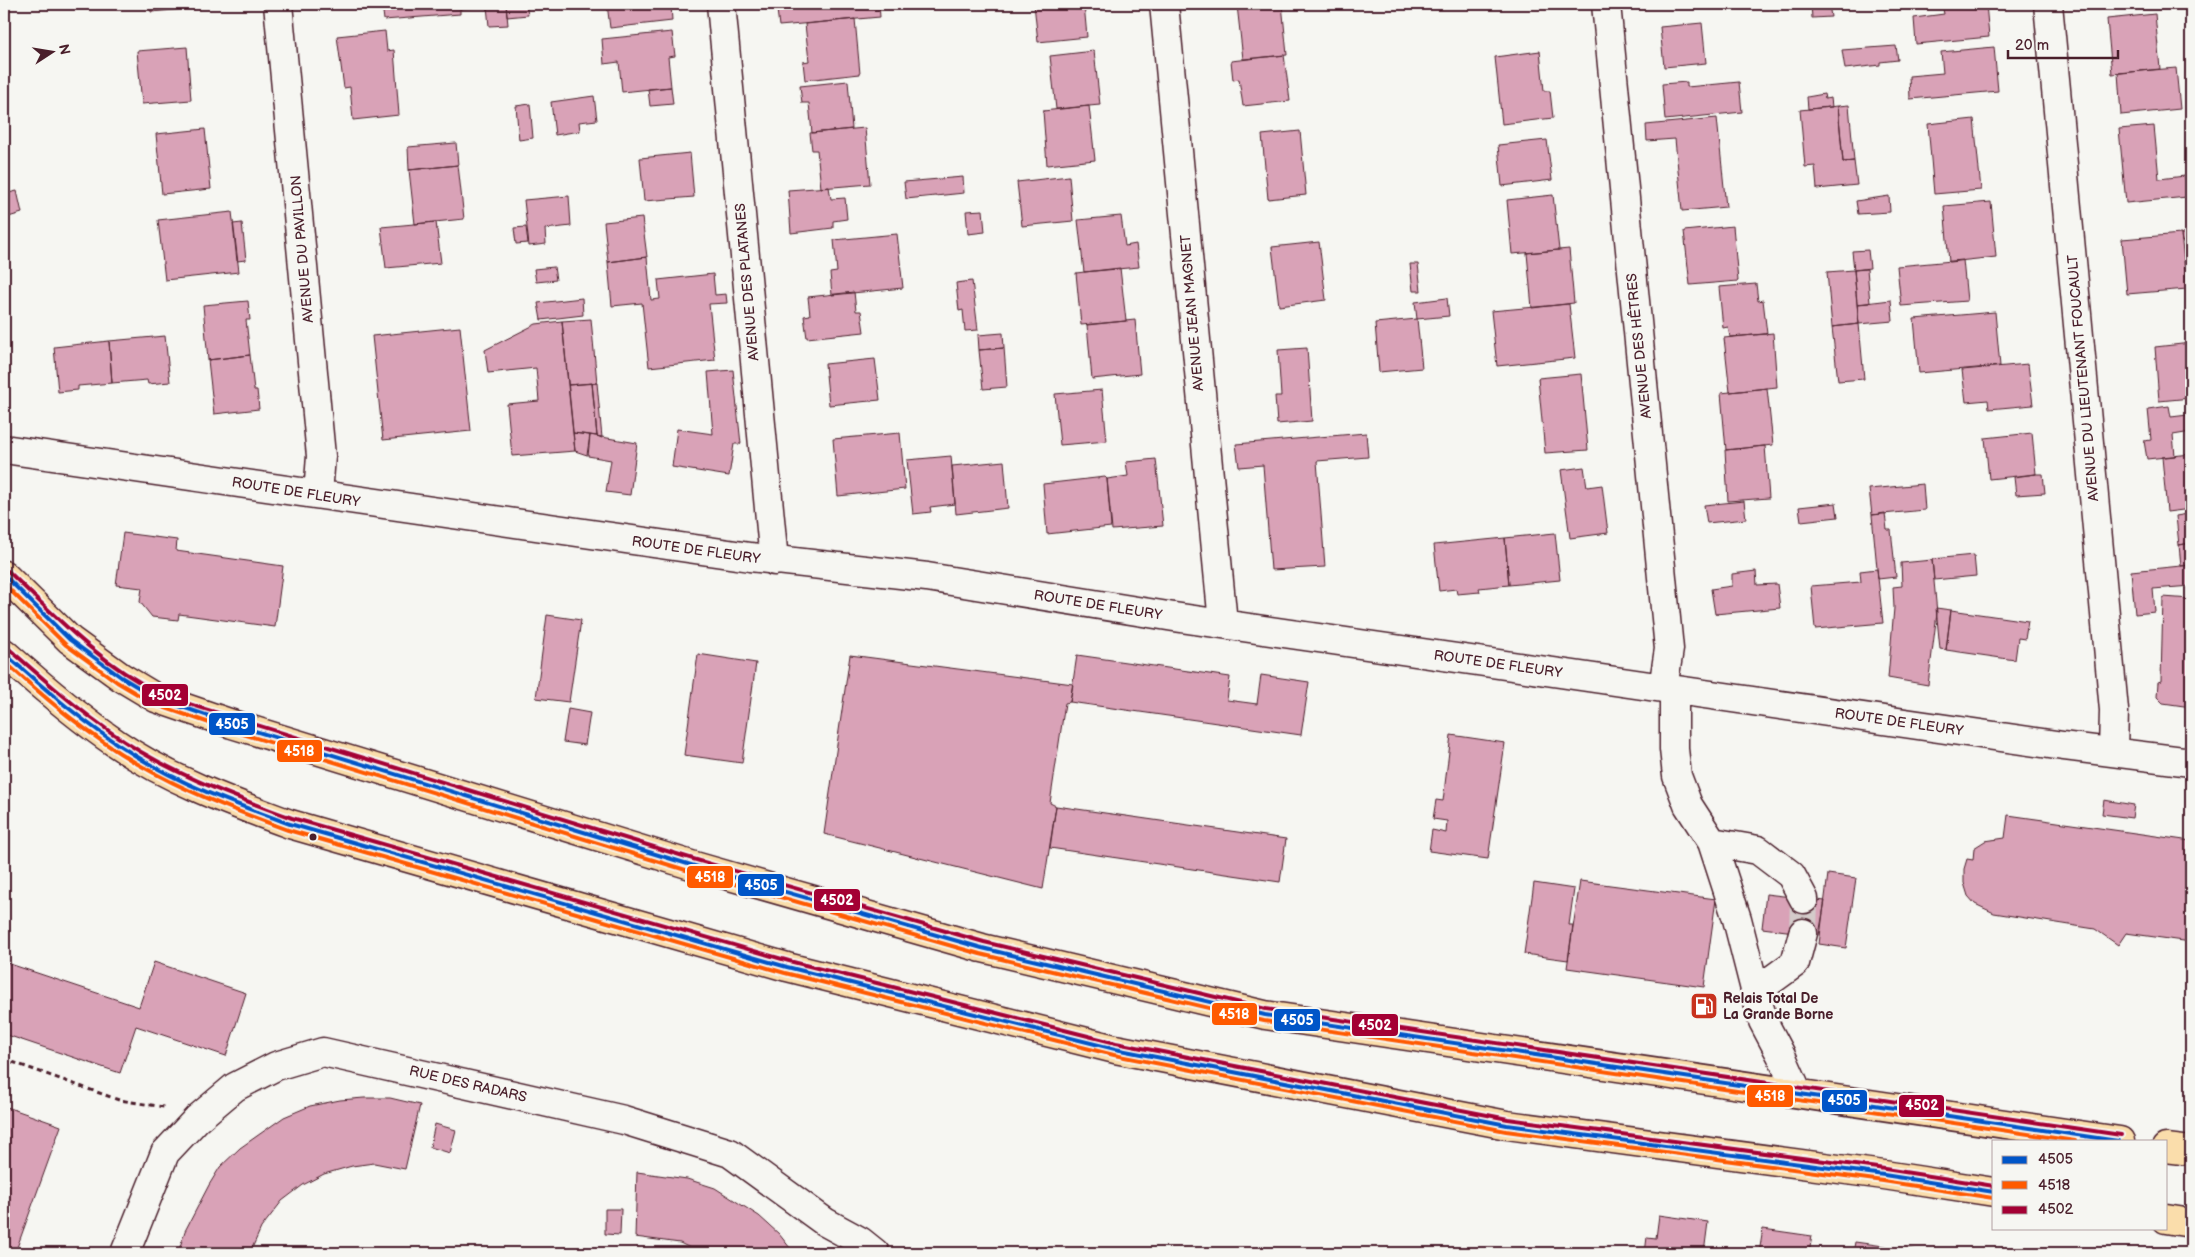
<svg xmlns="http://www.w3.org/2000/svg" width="2195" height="1257" viewBox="0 0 2195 1257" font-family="'Balsamiq Sans',sans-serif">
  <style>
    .building { fill: #d9a2b7; stroke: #4a1f2b }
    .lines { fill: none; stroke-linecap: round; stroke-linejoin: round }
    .minor-tunnel { stroke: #d4cbca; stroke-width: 28; stroke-dasharray: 28 14; stroke-linecap: butt }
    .minor-casing { stroke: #4a1f2b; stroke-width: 31 }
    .major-casing { stroke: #4a1f2b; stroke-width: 31 }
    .path { stroke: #4a1f2b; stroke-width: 3; stroke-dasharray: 5 4; stroke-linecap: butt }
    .minor { stroke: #f6f6f2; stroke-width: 28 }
    .major { stroke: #faddab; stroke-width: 28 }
    .bus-1-casing { stroke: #f6f6f2; stroke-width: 8 }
    .bus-2-casing { stroke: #f6f6f2; stroke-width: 8 }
    .bus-3-casing { stroke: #f6f6f2; stroke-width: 8 }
    .bus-1 { stroke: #0055c8; stroke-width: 4 }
    .bus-2 { stroke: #ff5a00; stroke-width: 4 }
    .bus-3 { stroke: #a40034; stroke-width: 4 }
    .bus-dot { fill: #4a1f2b; stroke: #f6f6f2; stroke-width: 2 }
    .labels { text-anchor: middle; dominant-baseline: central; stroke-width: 5; stroke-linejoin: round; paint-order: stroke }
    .street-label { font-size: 14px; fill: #4a1f2b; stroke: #f6f6f2 }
    .poi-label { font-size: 14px; font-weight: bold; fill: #4a1f2b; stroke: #f6f6f2; text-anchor: start }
    .line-badge { stroke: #f6f6f2; stroke-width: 2 }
    .badge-label { font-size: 14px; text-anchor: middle; font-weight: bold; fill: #fff }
  </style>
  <rect width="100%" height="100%" fill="#f6f6f2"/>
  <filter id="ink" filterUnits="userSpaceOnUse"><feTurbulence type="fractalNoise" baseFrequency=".02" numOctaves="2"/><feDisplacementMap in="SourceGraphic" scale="10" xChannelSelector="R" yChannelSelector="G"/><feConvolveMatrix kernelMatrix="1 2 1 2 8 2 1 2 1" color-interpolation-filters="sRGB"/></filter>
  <g filter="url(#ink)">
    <!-- building -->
    <path class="building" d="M150,4H197V8L151,12Z
      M382,4H506L508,25L489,26L487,6L460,9V14L384,20Z
      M506,4H526L528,15L507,17Z
      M607,4H671L672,21L610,28Z
      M775,4H838L777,10H775Z
      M838,4H879L880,17L779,26L777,10Z
      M1034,4H1084L1087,37L1038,42Z
      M1282,4L1287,55L1243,59L1237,5Z
      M1811,4H1829L1831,17L1812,18Z
      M1942,4H1986L1989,37L1916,44L1914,18L1944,14Z
      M2155,14L2160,69L2112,74L2107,19Z
      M855,19L860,74L805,80L803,62L809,61L805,24Z
      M1702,23L1706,63L1664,67L1660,27Z
      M385,31L387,51L394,50L399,115L353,120L350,87L344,88L337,36Z
      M672,32L675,56L668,57L671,87L622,92L619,62L604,64L602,39Z
      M1896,46L1898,60L1880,62V65L1845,69L1842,50Z
      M187,47L191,100L142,104L137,51Z
      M1994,47L1998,91L1910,99L1909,76L1943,73L1941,52Z
      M1094,51L1100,105L1056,109L1050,56Z
      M1540,51L1544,91H1550L1553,118L1502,124L1495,57Z
      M1284,55L1290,101L1243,106L1239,79L1233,80L1231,61Z
      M2176,68L2180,109L2121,115L2118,73Z
      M848,81L852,129L812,133L809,103H802L800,86Z
      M1687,82V87L1739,82L1742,112L1665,120L1662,84Z
      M671,87L673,104L650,106L648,89Z
      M1824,94L1825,99L1831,98L1832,107L1808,109L1807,97Z
      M594,96L597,120L579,122L580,131L555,135L551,102Z
      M530,104L533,138L519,140L516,106Z
      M1849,105L1854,161L1843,162L1838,106Z
      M1089,106L1095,160L1047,165L1043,111Z
      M1838,106L1843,162L1854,161L1857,185L1817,189L1815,166L1805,167L1800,110Z
      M1717,118L1726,207L1682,211L1675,139L1647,141L1646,125Z
      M1974,119L1981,190L1934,194L1928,124Z
      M2154,126L2159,179L2185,176L2187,197L2126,203L2119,129Z
      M865,128L870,184L821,188L817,150H812L810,133Z
      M205,129L211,189L162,194L156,134Z
      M1300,131L1306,195L1268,199L1262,135Z
      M1547,140L1552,180L1502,186L1498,145Z
      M456,143L458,165L409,170L408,147Z
      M690,153L694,197L644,201L640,158Z
      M458,165L464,219L415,224L409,170Z
      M1069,176L1073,221L1022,226L1017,182Z
      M963,177L964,193L906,199L904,182Z
      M829,187L831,199L845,198L847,219L833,221V228L791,233L788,190Z
      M17,191L22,213L5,218L4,194Z
      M1553,195L1559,250L1512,254L1507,200Z
      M569,196L571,226L545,229L546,244L529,246L524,200Z
      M1889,196L1890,212L1858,214L1856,201Z
      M1991,202L1996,257L1949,262L1944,206Z
      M983,210L985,232L968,234L966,211Z
      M232,212L239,272L165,280L158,220Z
      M1121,216L1125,246L1136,244L1139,267L1084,272L1078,220Z
      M642,218L647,257L608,262L604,222Z
      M436,222L441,263L386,268L381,227Z
      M242,223L246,260L237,261L233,224Z
      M1733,226L1738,281L1690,285L1684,231Z
      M526,227L528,243L516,244L514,228Z
      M2191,233V241L2182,242L2181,234Z
      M897,234L903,288L832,295L830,273L837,272L834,240Z
      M2181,234L2187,289L2127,294L2122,239Z
      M1319,242L1326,300L1279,306L1272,247Z
      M1569,249L1574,303L1532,308L1527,253Z
      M1868,250L1870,268L1854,270L1852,251Z
      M647,257L651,300L660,299L658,280L713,274L715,295L726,294L727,303L709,304L715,360L649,367L642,303L612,306L608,262Z
      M1963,260L1967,301L1901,306L1897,266Z
      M1410,264H1418L1421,291H1413Z
      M554,267L556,280L536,282L534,269Z
      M1120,268L1126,321L1081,325L1076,273Z
      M1867,269L1870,303L1857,304L1854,270Z
      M1854,270L1859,324L1832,327L1827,272Z
      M972,281L978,330L965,331L963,310L959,311L956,283Z
      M1756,284L1758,301L1763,300L1767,334L1730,337L1728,327L1723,328L1719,287Z
      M854,292L856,311H861L864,332L807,338L804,316L810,315L808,297Z
      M582,298L583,315L541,320L538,303Z
      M1447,298L1449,316L1417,319L1415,302Z
      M1891,300L1893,321L1859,324L1857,304Z
      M248,301L250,320H246L250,355L208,360L203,305Z
      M1569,304L1575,358L1497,366L1491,311Z
      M1995,312L2000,366L1919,373L1914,319Z
      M591,319L597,383L568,385L562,321Z
      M1417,319L1422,368L1379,372L1375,323Z
      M1135,320L1140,374L1092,379L1087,325Z
      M562,321L575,451L512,456L507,404L539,401L536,368L488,373L485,350L536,324Z
      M1859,324L1864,379L1838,381L1832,327Z
      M460,327L471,431L383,440L372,336Z
      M1003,333L1004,348L979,350L978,335Z
      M1773,333L1777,387L1730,392L1724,338Z
      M165,336L170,382L148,384L147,380L112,383L109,341Z
      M109,341L112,383L78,386V390L58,392L54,347Z
      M2191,343V398L2159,401L2155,347Z
      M1004,348L1007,387L983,389L979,350Z
      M1307,348L1312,421L1277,424L1275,396H1281L1278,350Z
      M250,355L254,390H257L259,409L214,414L208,360Z
      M875,359L880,400L829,405L825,364Z
      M2028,364L2033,405L1989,409L1988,400L1966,402L1962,370Z
      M733,370L741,444H734L729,476L672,467L677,429L713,434L708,372Z
      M1581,374L1588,450L1545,453L1538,378Z
      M592,383H597L602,438L597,436Z
      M592,383L597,436L573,433L568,385Z
      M1767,388L1773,445L1726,450L1721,393Z
      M1102,390L1107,441L1060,445L1055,394Z
      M2169,406L2171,417L2188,415L2191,432L2173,435L2175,456L2147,459L2144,441L2151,440L2148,409Z
      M573,433L590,435L587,455L575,451Z
      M900,433L905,489L838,496L833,439Z
      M1366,433L1368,457L1317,461L1325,567L1271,570L1263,465L1239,467L1236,444Z
      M2032,433L2036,474L1989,479L1985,438Z
      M590,435L637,443L630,495L606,492L611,460L588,456Z
      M1765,446L1769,498L1728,501L1725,450Z
      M2191,454V509L2167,512L2162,457Z
      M951,456L955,504L930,507L931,512L913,514L907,460Z
      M1156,459L1163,526L1112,530L1107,479L1128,476L1126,462Z
      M1004,461L1008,508L956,514L952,466Z
      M1584,467L1587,487L1602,485L1608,533L1570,538L1561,470Z
      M2036,474H2043L2045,493L2016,495L2014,477Z
      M1105,477L1107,479L1111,527L1047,534L1043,484Z
      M1923,484L1925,510L1872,515L1869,489Z
      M1744,501L1746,519L1707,523L1704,505Z
      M1836,503L1838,517L1801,521L1799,507Z
      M1885,513L1887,530H1891L1896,577L1878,579L1872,515Z
      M2188,514L2191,543L2179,545L2176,516Z
      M123,533L177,540L176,551L283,566L275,627L179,614L178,620L152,617L140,602L142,588L116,585Z
      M1555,533L1560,580L1509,585L1505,538Z
      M1505,538L1509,585L1479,588L1480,592L1457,594L1456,589L1439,591L1434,545Z
      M2191,543V565L2181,566L2179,545Z
      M1974,555L1976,576L1934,580L1932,559Z
      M1932,560L1937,613L1928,685L1888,678L1894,608L1893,587L1902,586L1901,563Z
      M2191,565V586L2153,589L2155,612L2135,614L2131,571Z
      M1877,569L1883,623L1815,629L1811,586L1861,582L1860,571Z
      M1756,571L1757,585L1777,584L1780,608L1715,614L1711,589L1732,586V574Z
      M2163,597L2191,599V707L2163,703L2157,697L2158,682L2161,681Z
      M1936,608L1951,610L1946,650L1940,649Z
      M1951,610L2028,621L2025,639L2018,638L2015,660L1946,650Z
      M547,615L581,620L569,702L536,698Z
      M698,654L756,663L742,763L684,755Z
      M850,655L1073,684L1070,702L1065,703L1050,803L1056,806L1043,889L824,834Z
      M1077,655L1230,677L1227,700L1257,704L1261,675L1309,682L1301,735L1070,702Z
      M568,709L590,713L585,745L563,742Z
      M1451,735L1505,743L1488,859L1429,851L1432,830L1446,833L1447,821L1433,819L1436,800L1443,801Z
      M2104,800L2134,805L2132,818L2102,814Z
      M1056,806L1286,839L1280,882L1050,848Z
      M2008,815L2191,841V942L2126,933L2118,945L2095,929L1994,913L1975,904L1968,896L1964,883V869L1967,859L1973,860L1974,848L1985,841L2005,838Z
      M1828,874L1856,878L1846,948L1819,944Z
      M1580,881L1716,899L1704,987L1567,968Z
      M1534,883L1574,889L1569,925H1573L1568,960L1524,954Z
      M1766,894L1825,901L1819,935L1762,928Z
      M4,962L139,1007L154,962L246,993L226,1056L136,1026L120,1073L4,1034Z
      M364,1098H390L420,1105L405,1169L374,1163L352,1166L324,1174L303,1185L282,1201L261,1228L250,1253H178L185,1231L209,1185L220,1167L240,1148L284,1117L310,1106L340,1100Z
      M4,1106L61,1126L15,1253H4Z
      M435,1124L456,1130L450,1153L430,1147Z
      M637,1172L687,1179L715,1188L759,1216L779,1234L794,1253H700L680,1243L635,1237Z
      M605,1209H621L620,1235L605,1234Z
      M1659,1215L1708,1222L1704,1253H1645L1647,1237L1656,1238Z
      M1763,1229L1812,1236L1809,1253H1759Z
      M1855,1242L1920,1251V1253H1853Z"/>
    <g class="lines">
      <!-- minor-tunnel -->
      <path class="minor-tunnel" d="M1803,933L1804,899"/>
      <defs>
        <path id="minor" d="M278,4L321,456L318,494
          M721,4L774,561
          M1164,4L1223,623
          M1606,4L1669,649L1663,688
          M2048,4L2114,710L2113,752
          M4,449L750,557L927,577L1174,617L2063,746L2191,762
          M1674,690V749L1677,776L1688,805L1712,842L1737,919L1763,1021L1781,1055L1798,1093
          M1712,842L1758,850L1791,875L1804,899
          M1755,992L1795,963L1803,933
          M125,1253L165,1153L197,1119L235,1087L276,1066L323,1052L624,1120L730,1153L825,1222L860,1241L875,1253"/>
        <path id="major" d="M4,575L70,640L121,677L156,698L232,724L691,865L982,948L1265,1015L2120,1141
          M4,653C40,685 77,717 117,744C170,780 230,802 290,824L787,967L1115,1049L1507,1125L1884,1175L1994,1192
          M2166,1148L2191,1151
          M2166,1219L2191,1223"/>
      </defs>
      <!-- minor casing -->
      <use href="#minor" class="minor-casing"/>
      <!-- major casing -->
      <use href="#major" class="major-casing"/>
      <!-- path -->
      <path class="path" d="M4,1059L119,1100L164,1107"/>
      <!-- minor -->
      <use href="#minor" class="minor"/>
      <!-- major -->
      <use href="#major" class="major"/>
      <defs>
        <path id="bus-1" d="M4,575L70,640L121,677L156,698L232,724L691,865L982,948L1265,1015L2118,1141
          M4,653C46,690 88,727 136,756C184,786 238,805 290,824L787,967L1115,1049L1507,1125L1884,1175L1994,1192"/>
        <path id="bus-2" d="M4,584L66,645L117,682L154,704L230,730L689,871L980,954L1264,1021L2075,1141
          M4,661C45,698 88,735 136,763C184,791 236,811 288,830L785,973L1114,1055L1506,1131L1883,1181L1993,1198"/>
        <path id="bus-3" d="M8,571C54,615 100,664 158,692C182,703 209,710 234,718L693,859L984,942L1266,1009L2121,1135
          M8,648C50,685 93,723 141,752C189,780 240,799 292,818L789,961L1116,1043L1508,1119L1885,1169L1994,1186"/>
      </defs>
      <!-- bus-1 casing -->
      <use href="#bus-1" class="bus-1-casing"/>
      <!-- bus-2 casing -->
      <use href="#bus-2" class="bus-2-casing"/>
      <!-- bus-3 casing -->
      <use href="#bus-3" class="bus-3-casing"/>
      <!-- bus-1 -->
      <use href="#bus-1" class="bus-1"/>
      <!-- bus-2 -->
      <use href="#bus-2" class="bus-2"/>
      <!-- bus-3 -->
      <use href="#bus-3" class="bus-3"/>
    </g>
  </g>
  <!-- icons -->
  <defs>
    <symbol id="fuel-square" viewBox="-11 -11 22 22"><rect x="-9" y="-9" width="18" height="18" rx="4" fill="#c8321e" stroke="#f6f6f2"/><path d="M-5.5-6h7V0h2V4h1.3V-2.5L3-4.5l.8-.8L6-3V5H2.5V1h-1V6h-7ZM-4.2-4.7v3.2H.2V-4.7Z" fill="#fff"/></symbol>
  </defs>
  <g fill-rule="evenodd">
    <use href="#fuel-square" x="1688" y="990" width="32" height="32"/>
  </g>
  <!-- markers -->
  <circle class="bus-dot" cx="313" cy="837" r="4.5"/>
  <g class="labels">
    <!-- street labels -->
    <g class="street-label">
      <text transform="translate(302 249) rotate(-95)">AVENUE DU PAVILLON</text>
      <text transform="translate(747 282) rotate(-95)">AVENUE DES PLATANES</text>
      <text transform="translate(1192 313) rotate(-95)">AVENUE JEAN MAGNET</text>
      <text transform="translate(1639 346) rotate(-96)">AVENUE DES HÊTRES</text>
      <text transform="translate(2083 378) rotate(-95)">AVENUE DU LIEUTENANT FOUCAULT</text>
      <text transform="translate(296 492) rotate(9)">ROUTE DE FLEURY</text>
      <text transform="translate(696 550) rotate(8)">ROUTE DE FLEURY</text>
      <text transform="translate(1098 605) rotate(9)">ROUTE DE FLEURY</text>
      <text transform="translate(1498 664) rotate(8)">ROUTE DE FLEURY</text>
      <text transform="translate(1899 722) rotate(8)">ROUTE DE FLEURY</text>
      <text transform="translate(468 1084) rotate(13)">RUE DES RADARS</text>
    </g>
    <!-- poi labels -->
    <g class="poi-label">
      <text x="1723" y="998">Relais Total De<tspan x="1723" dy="16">La Grande Borne</tspan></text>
    </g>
  </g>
  <g class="line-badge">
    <rect x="141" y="683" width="48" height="24" rx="5" fill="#a40034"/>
    <rect x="208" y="712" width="48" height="24" rx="5" fill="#0055c8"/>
    <rect x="276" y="739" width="47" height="24" rx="5" fill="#ff5a00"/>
    <rect x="686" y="865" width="48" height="24" rx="5" fill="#ff5a00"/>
    <rect x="737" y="873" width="48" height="24" rx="5" fill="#0055c8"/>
    <rect x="813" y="888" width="48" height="24" rx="5" fill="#a40034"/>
    <rect x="1211" y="1002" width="47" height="24" rx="5" fill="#ff5a00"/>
    <rect x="1273" y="1008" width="48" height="24" rx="5" fill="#0055c8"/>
    <rect x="1351" y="1013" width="48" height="24" rx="5" fill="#a40034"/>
    <rect x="1746" y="1084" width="48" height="24" rx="5" fill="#ff5a00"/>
    <rect x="1821" y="1089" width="47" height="24" rx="5" fill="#0055c8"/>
    <rect x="1898" y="1094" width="47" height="24" rx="5" fill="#a40034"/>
  </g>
  <g class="badge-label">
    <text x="165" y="700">4502</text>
    <text x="232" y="729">4505</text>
    <text x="299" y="756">4518</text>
    <text x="710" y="882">4518</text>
    <text x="761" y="890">4505</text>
    <text x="837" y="905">4502</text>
    <text x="1234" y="1019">4518</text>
    <text x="1297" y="1025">4505</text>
    <text x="1375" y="1030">4502</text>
    <text x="1770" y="1101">4518</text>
    <text x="1844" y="1105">4505</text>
    <text x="1922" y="1110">4502</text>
  </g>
  <!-- margin -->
  <rect width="2195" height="1257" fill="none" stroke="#f6f6f2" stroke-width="20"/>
  <rect x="10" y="10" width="2175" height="1237" fill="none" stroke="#4a1f2b" stroke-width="2" filter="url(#ink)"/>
  <!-- legend -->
  <rect x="1992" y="1140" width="175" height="90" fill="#f6f6f2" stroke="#b1a0a2"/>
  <rect x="2002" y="1156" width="25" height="8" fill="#0055c8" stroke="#b1a0a2"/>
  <text x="2038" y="1164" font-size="15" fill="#4a1f2b">4505</text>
  <rect x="2002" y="1181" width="25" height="8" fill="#ff5a00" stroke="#b1a0a2"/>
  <text x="2038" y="1190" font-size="15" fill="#4a1f2b">4518</text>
  <rect x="2002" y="1206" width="25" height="8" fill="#a40034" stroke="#b1a0a2"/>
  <text x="2038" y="1214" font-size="15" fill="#4a1f2b">4502</text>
  <!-- north arrow -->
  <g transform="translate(52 52) rotate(78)" stroke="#f6f6f2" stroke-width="4" paint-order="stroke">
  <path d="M0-4L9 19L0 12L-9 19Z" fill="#4a1f2b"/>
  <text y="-8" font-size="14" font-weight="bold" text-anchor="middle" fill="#4a1f2b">N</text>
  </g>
  <!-- scale -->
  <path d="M2008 50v8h110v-8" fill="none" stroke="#4a1f2b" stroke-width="2.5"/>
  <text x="2015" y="50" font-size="15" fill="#4a1f2b" stroke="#f6f6f2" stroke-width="4" paint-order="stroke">20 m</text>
</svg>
